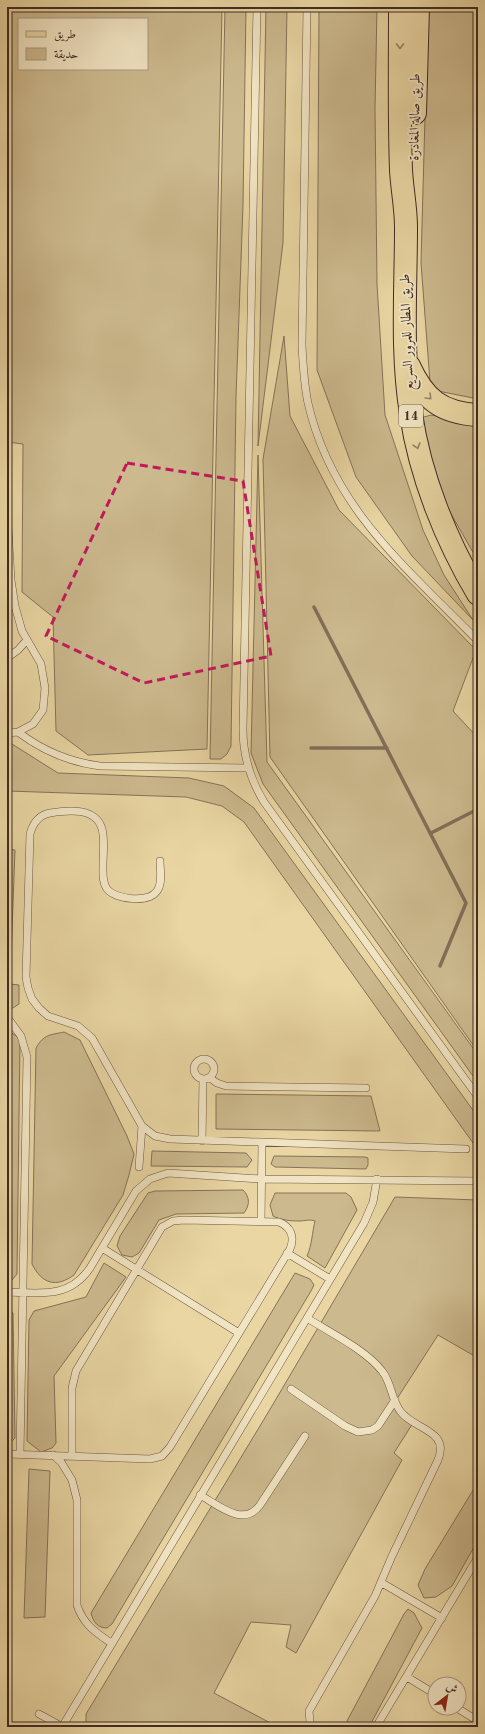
<svg xmlns="http://www.w3.org/2000/svg" width="485" height="1734" viewBox="0 0 485 1734" font-family="'Old Standard TT',Amiri,serif">
  <style>
    .green { fill: #ccb98e; stroke: #86725a; fill-rule: evenodd }
    .lines { fill: none; stroke-linecap: round; stroke-linejoin: round }
    .stream { stroke: #826f57; stroke-width: 3.5 }
    .lane-casing { stroke: #6a5644; stroke-width: 8 }
    .primary-casing { stroke: #3f2c25; stroke-width: 24 }
    .lane { stroke: #f1e4c3; stroke-width: 7 }
    .primary { stroke: #e9d6a3; stroke-width: 22 }
    .oneway { stroke: #948164 }
    .marked { fill: none; stroke: #c2185b; stroke-width: 3; stroke-dasharray: 8 5; stroke-linejoin: round }
    .labels { text-anchor: middle; dominant-baseline: central; stroke-width: 3.5; stroke-linejoin: round; paint-order: stroke }
    .shield { fill: #f1e4c3; stroke: #746354; stroke-width: 1 }
    .shield-label { font-size: 13px; font-weight: bold; fill: #3f2c25 }
    .street-label { font-size: 14px; fill: #3f2c25; stroke: #f1e4c3 }
  </style>
  <rect width="100%" height="100%" fill="#e9d6a3"/>
  <filter id="stains"><feTurbulence type="fractalNoise" baseFrequency=".005" numOctaves="4"/><feColorMatrix values="0 0 0 0 .2 0 0 0 0 .09 0 0 0 0 .02 0 0 0 .5 -.17"/></filter>
  <radialGradient id="worn" r=".72"><stop offset=".6" stop-color="#630" stop-opacity="0"/><stop offset="1" stop-color="#630" stop-opacity=".3"/></radialGradient>
  <!-- green -->
  <path class="green" d="M7,7H222L207,749L88,755L56,731L53,617L22,592L23,444L7,442ZM19,19H147V69H19Z
    M225,7H246L243,205L236,397L231,746L227,754L221,759H210Z
    M266,7H287L283,243L258,446Z
    M319,7H377L375,109L377,284L385,415L423,530L444,575L473,620L412,556L356,477L317,370Z
    M428,7H478V399L438,391L430,382L421,263Z
    M284,336L290,416L339,510L476,650L453,711L478,738V1052L270,757L263,459Z
    M431,415L466,421H478V561L443,500L417,419Z
    M258,455L267,762L478,1055V1083L263,784L251,753Z
    M12,744L58,773L189,778L224,786L254,808L478,1117V1150L244,822L222,806L186,797L7,791V745Z
    M7,849L15,850L10,984L19,985V1004L8,1011Z
    M8,1031L20,1038L17,1274L8,1285L7,1032Z
    M64,1032L80,1040L127,1136L134,1154L129,1175L123,1195L74,1275C56,1288 42,1284 32,1264L36,1048C44,1034 50,1035 64,1032Z
    M216,1094L371,1096L380,1131L216,1129Z
    M152,1151L246,1153L252,1160L247,1167L151,1166Z
    M274,1156L365,1157L368,1158V1165L366,1169L275,1167L271,1164Z
    M243,1190C250,1197 250,1205 244,1213L176,1214L159,1220L139,1253L132,1257L122,1255L117,1246L120,1236L148,1193L155,1191Z
    M275,1193H346L351,1197L357,1210L325,1268L307,1256C312,1245 312,1233 315,1221C310,1219 305,1221 299,1221C290,1221 281,1220 273,1216L270,1205Z
    M395,1197L478,1200V1358L438,1335L393,1405L413,1423L394,1453L402,1460L296,1653L286,1647L291,1625L251,1622L214,1693L278,1727H88L86,1725V1714L269,1411Z
    M104,1263L126,1277L54,1376L56,1443L52,1448L41,1452L27,1441L29,1320L34,1311L86,1297Z
    M295,1273L310,1279L314,1285L311,1291L112,1624L107,1628C98,1628 93,1622 91,1613Z
    M7,1310L13,1313L15,1438L7,1446Z
    M29,1469L50,1471L45,1617L24,1618Z
    M478,1482V1540L452,1586L436,1597L424,1598L418,1585L425,1569Z
    M408,1609L414,1613L422,1628L369,1727H346L347,1721L404,1614Z"/>
  <g class="lines">
    <!-- stream -->
    <path class="stream" d="M314,607L466,903L440,966
      M311,748H387
      M431,833L478,809"/>
    <defs>
      <path id="lane" d="M257,7L243,729C243,756 250,779 264,802L478,1097
        M307,7L302,345C303,365 304,384 308,403C332,508 406,567 478,641
        M7,511L11,580L15,606L22,631L41,664L45,688L43,710L33,724L18,732L7,733
        M7,658L18,650L27,640
        M18,732C43,751 69,762 100,766L248,768
        M160,861C160,870 163,883 157,891C149,903 116,900 107,889C102,882 103,873 103,865C103,854 105,840 102,829C96,807 68,810 50,813C39,815 33,823 30,834L26,977L28,988L32,999L39,1008L48,1016L78,1026L92,1038L142,1126L155,1136L170,1139L466,1149
        M7,1017L21,1036L27,1057L20,1454
        M194 1069a10 10 0 1 1 20 0a10 10 0 1 1-20 0Z
        M210,1078L217,1083L226,1086L366,1088
        M202,1141L203,1079
        M139,1167L142,1126
        M261,1222L262,1143
        M102,1248L239,1333
        M287,1253L330,1279
        M7,1292C40,1293 69,1299 90,1268L136,1191L150,1179L168,1173L261,1179L478,1181
        M307,1318C329,1332 366,1350 382,1371C392,1383 391,1400 401,1412C415,1430 450,1430 438,1460L392,1556L375,1596L309,1711L310,1722L313,1727
        M291,1389L345,1426L358,1432L372,1430L378,1426L395,1400
        M7,1454L150,1459L162,1456L170,1447L290,1249C295,1237 291,1227 279,1222L184,1220L173,1221L162,1227L76,1371L72,1388V1456
        M53,1455L61,1462L72,1480L77,1500V1605C83,1624 95,1632 111,1643
        M200,1495C218,1505 244,1528 260,1505L305,1436
        M382,1583L442,1618
        M407,1677L435,1694
        M457,1708L478,1721
        M39,1714L63,1727
        M62,1727L364,1223L373,1202L377,1179
        M376,1727L478,1557"/>
      <path id="primary" d="M400,7C400,61 399,116 401,170C402,189 406,208 406,227C406,289 401,353 411,414C420,476 446,540 478,594
        M415,113L418,7
        M409,366C424,399 441,413 478,415"/>
    </defs>
    <!-- lane casing -->
    <use href="#lane" class="lane-casing"/>
    <!-- primary casing -->
    <use href="#primary" class="primary-casing"/>
    <!-- lane -->
    <use href="#lane" class="lane"/>
    <!-- primary -->
    <use href="#primary" class="primary"/>
  </g>
  <!-- one-way arrows -->
  <defs><path id="oneway-chevron" d="M-2-3.5L2.5 0L-2 3.5" fill="none" stroke-width="1.6" stroke-linecap="round" stroke-linejoin="round"/></defs>
  <g class="oneway">
    <use href="#oneway-chevron" transform="translate(400 46) rotate(90)"/>
    <use href="#oneway-chevron" transform="translate(429 397) rotate(45)"/>
    <use href="#oneway-chevron" transform="translate(417 446) rotate(74)"/>
  </g>
  <!-- marked area -->
  <path class="marked" d="M127,463L243,481L271,656L144,683L46,636Z"/>
  <g class="labels">
    <!-- shield labels -->
    <rect class="shield" x="399" y="405" width="24" height="22" rx="3"/>
    <g class="shield-label">
      <text x="411" y="416">14</text>
    </g>
    <!-- street labels -->
    <g class="street-label">
      <text transform="translate(415 117) rotate(-89)">طريق صالة المغادرة</text>
      <text transform="translate(407 332) rotate(-92)">طريق المطار للمرور السريع</text>
    </g>
  </g>
  <!-- margin -->
  <rect width="485" height="1734" fill="none" stroke="#e9d6a3" stroke-width="24"/>
  <rect x="8" y="8" width="469" height="1718" fill="none" stroke="#3f2c25" stroke-width="2"/>
  <rect x="12" y="12" width="461" height="1710" fill="none" stroke="#3f2c25"/>
  <!-- legend -->
  <rect x="18" y="18" width="130" height="52" fill="#f1e4c3" stroke="#aa9a84"/>
  <rect x="26" y="31" width="20" height="6" fill="#e9d6a3" stroke="#aa9a84"/>
  <text x="54" y="38" font-size="12" fill="#3f2c25">طريق</text>
  <rect x="26" y="48" width="20" height="12" fill="#ccb98e" stroke="#aa9a84"/>
  <text x="54" y="58" font-size="12" fill="#3f2c25">حديقة</text>
  <!-- north arrow -->
  <g transform="translate(447 1696) rotate(31)"><circle r="19" fill="#f1e4c3" stroke="#aa9a84"/>
  <path d="M0-3L7 15L0 10L-7 15Z" fill="#8f2418"/>
  <text y="-6" font-size="11" font-weight="bold" text-anchor="middle" fill="#3f2c25">ش</text>
  </g>
  <rect width="100%" height="100%" filter="url(#stains)"/>
  <rect width="100%" height="100%" fill="url(#worn)"/>
</svg>
